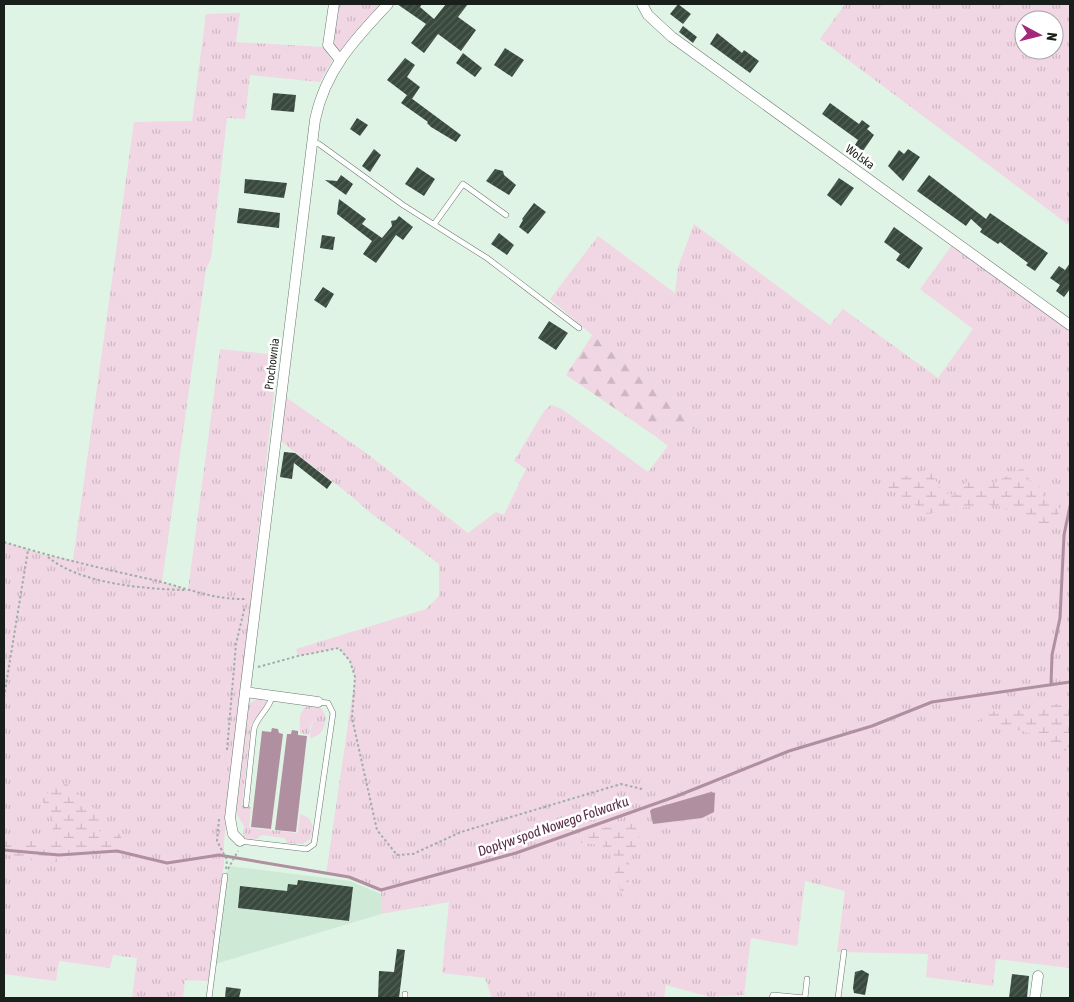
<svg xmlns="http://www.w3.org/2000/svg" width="1074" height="1002" viewBox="0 0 1074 1002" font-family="'Asap Condensed',sans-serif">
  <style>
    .built { fill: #cfe9d7 }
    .grass { fill: url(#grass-tufts); fill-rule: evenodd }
    .forest { fill: url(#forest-firs) }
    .wetland { fill: url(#wetland-marsh) }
    .water { fill: #b08fa1 }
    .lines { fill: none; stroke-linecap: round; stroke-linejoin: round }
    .stream { stroke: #b08fa1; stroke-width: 3 }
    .building { fill: url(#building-hatch) }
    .lane-casing { stroke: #697a6e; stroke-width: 6 }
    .street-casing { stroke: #697a6e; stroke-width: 11 }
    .path { stroke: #9faea4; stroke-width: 2; stroke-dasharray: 2.5 2.5; stroke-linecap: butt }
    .lane { stroke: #fff; stroke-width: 5 }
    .street { stroke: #fff; stroke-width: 10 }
    .labels { text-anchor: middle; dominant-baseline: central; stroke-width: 5; stroke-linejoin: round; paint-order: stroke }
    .street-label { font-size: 12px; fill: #191f1b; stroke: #fff }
    .water-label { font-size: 14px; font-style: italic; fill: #5a2c48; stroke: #fff }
  </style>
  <defs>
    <pattern id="grass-tufts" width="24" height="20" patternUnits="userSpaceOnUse" patternTransform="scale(1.25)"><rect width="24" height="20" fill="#f1d6e4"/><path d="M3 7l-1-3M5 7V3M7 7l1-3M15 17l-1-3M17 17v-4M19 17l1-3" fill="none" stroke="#ceb7c3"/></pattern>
    <pattern id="forest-firs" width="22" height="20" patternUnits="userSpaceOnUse" patternTransform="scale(1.25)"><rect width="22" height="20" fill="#f1d6e4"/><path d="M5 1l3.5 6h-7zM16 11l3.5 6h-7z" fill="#ceb7c3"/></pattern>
    <pattern id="wetland-marsh" width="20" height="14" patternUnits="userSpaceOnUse" patternTransform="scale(1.25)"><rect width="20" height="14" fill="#f1d6e4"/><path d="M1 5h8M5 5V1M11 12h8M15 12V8" fill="none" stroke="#ceb7c3"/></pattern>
    <pattern id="building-hatch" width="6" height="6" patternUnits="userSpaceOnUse" patternTransform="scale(1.25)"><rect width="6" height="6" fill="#39493e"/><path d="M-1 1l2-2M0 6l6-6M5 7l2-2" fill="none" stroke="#536057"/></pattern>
  </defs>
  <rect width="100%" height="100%" fill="#e0f4e6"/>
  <!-- built -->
  <path class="built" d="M229,866L350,881L381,894V914L212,965L225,876Z"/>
  <!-- grass -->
  <path class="grass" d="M337,4H381L342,50H337L333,47Z
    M845,4H1070V226L820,39ZM1024,20H1054V50H1024Z
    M240,13L236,42L323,47L332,61L320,82L250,75L245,119L227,118L211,258L206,269L162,582L188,590L220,349L278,355L224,842V864L208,981L185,980L183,998H132L137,958L113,955L110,968L59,961L56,981L4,974V542L46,555L73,560L134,122L192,121L206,14Z
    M694,224L830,325L843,309L938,378L973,329L920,289L955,241L1070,325V968L996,959L993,986L926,977L928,954L837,952L845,891L805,881L797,946L751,938L744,995L710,997L666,985L664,998H492L485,978L442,973L449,902L381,914V890L349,877L326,874L355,677L350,661L339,648L298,656L296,649L426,609L439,596V564L368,511L355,499L279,440L284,396L369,455L468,533L496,512L504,515L526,469L514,461L544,411L551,405L562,409L648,472L668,446L655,436L663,426L694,429L699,418L643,375L634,363L598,340L550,299L598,236L675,293L678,267Z
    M258,698L267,702L251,725L242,805L251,807L249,827L251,828L296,833L298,832L300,814C313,817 315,828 310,839L303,844L288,843L284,838L262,835L257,839L243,838L244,826L236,813L249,704Z
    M309,705L320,706L326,717C324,729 322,736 310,738L311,726L318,715L310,726L309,735L300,733C300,722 297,711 309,705Z"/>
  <!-- forest -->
  <path class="forest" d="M593,334L598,340L635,363L643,375L699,418L694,429L663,426L655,436L566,375Z"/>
  <!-- wetland -->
  <path class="wetland" d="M1026,466C1028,478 1029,485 1041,488L1044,500L1055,502L1060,509L1056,524L1040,529L1002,507L984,504L916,516L917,506L895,492L882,489L883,483L929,469L943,493L958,495L971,475L981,483L996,482Z
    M1070,701V746L1060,756L1051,755V746L1044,737L971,718L977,712L1028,710Z
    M66,783L99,813V831L120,834L124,844L48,864L4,854V835L9,838L48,839L55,823L42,800L50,790Z
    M636,823L641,828L638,844L629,858V896H622L609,851L601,845L581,843V836L603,828Z"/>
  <!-- water -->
  <path class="water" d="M272,728L278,729L279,733L283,734L271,829L251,827L262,731L271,732Z
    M292,730L298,731V735L307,736L296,832L275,830L287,734H291Z
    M711,792L715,793L714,812L702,818L653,824L650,811L652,809Z"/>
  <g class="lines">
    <!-- stream -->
    <path class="stream" d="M1051,685L1052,655L1060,618L1064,535L1070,506
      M4,850L59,855L117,851L167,863L219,855L349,877L381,890L516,853L677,796L789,751L872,726L932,702L1070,682"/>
  </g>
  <!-- building -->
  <path class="building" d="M397,4H422L420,7L434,19L446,4H468L458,17L476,30L461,51L438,34L424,53L411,43L426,24Z
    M678,4L691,14L683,24L670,14Z
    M683,26L697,37L693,43L679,32Z
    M717,33L742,53L744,50L759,61L750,73L710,44Z
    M505,48L524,60L512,77L494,65Z
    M463,53L482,68L475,77L456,63Z
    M405,58L415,65L407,77L420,87L412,99L387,80Z
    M273,93L296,95L294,112L271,110Z
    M407,95L461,135L456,142L431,127L427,123L428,122L401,103Z
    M830,103L859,124L862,120L870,126L867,129L874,135L863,151L855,145L858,140L822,114Z
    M357,118L368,125L360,136L350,129Z
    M374,149L381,155L370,172L362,166Z
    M908,149L920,157L903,181L888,166L899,150L904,154Z
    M417,167L435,179L424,196L405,184Z
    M495,169L503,171L504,175L516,185L509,195L486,181Z
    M341,175L353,184L346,195L325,180L337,181Z
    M929,175L986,219L990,213L1048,253L1035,271L1026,265L1028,263L1000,242L998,244L980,232L982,229L971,219L966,226L917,191Z
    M839,178L854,188L841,206L827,195Z
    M245,179L287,183L284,198L244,193Z
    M339,199L366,219L362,224L382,238L392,226L391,221L396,220L399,216L413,227L403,240L396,235L376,263L363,254L372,241L337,214Z
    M534,203L546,212L528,234L519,227L523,220L522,219Z
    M239,208L280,213L279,228L237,223Z
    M894,227L923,248L909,269L896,260L900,254L884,242Z
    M499,233L514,245L507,255L491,244Z
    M322,235L335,237L333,250L320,248Z
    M1070,263V289L1064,297L1056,291L1060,285L1050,278L1059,266L1065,270Z
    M323,287L334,294L326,308L314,300Z
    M549,321L568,333L556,350L538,338Z
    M284,452L295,453L332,482L327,489L294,463L292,479L280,477Z
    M298,880L353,887L349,921L238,908L240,886L287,891L288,884L297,885Z
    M397,949L405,950L399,998H378L379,971L394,972Z
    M862,970L869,974L865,995L854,993L853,988L855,972Z
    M1012,974L1029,976L1027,998H1009Z
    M226,987L241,989L239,998H225Z"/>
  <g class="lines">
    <defs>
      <path id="lane" d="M312,142L319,144L403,205L487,258L579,328
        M435,223L463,184L506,215
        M246,805L254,729C257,716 270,709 272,696
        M240,841L307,849L314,844L333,713L328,703L318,702
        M209,998L225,876
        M405,998V994
        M772,998L773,995L805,998L807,979
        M838,998L844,952"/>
      <path id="street" d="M334,4L328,45L340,60
        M642,4L648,15L672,37L1070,325
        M245,692L315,120C325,71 354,40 388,4
        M240,841L233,834L230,818L245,692L318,702
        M1035,998L1038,976"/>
    </defs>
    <!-- lane casing -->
    <use href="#lane" class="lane-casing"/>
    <!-- street casing -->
    <use href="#street" class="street-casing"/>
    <!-- path -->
    <path class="path" d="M4,542C52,557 100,568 149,579C182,586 211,600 246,599
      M48,557C80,584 145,589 185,590
      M258,667L298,656L339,648L350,661L355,677L352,718L377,830L397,855L413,854L461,832L621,784L642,789
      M4,697L28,550
      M227,750L236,644L245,606
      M219,819L217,841L227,860L226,869
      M228,869L238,851"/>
    <!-- lane -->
    <use href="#lane" class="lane"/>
    <!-- street -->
    <use href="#street" class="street"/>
  </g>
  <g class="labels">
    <!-- street labels -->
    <g class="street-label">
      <text transform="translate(860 157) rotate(36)">Wolska</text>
      <text transform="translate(272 364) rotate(-83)">Prochownia</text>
    </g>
    <!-- water labels -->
    <g class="water-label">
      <text transform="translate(553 826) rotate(-19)">Dopływ spod Nowego Folwarku</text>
    </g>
  </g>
  <!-- border -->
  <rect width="1074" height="1002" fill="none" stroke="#191f1b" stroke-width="10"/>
  <!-- north arrow -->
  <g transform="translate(1039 35) rotate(97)"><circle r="24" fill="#ffffff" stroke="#a3a5a4"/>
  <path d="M0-4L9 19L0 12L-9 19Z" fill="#a4287b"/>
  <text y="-8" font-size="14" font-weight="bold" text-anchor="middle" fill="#191f1b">N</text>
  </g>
</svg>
